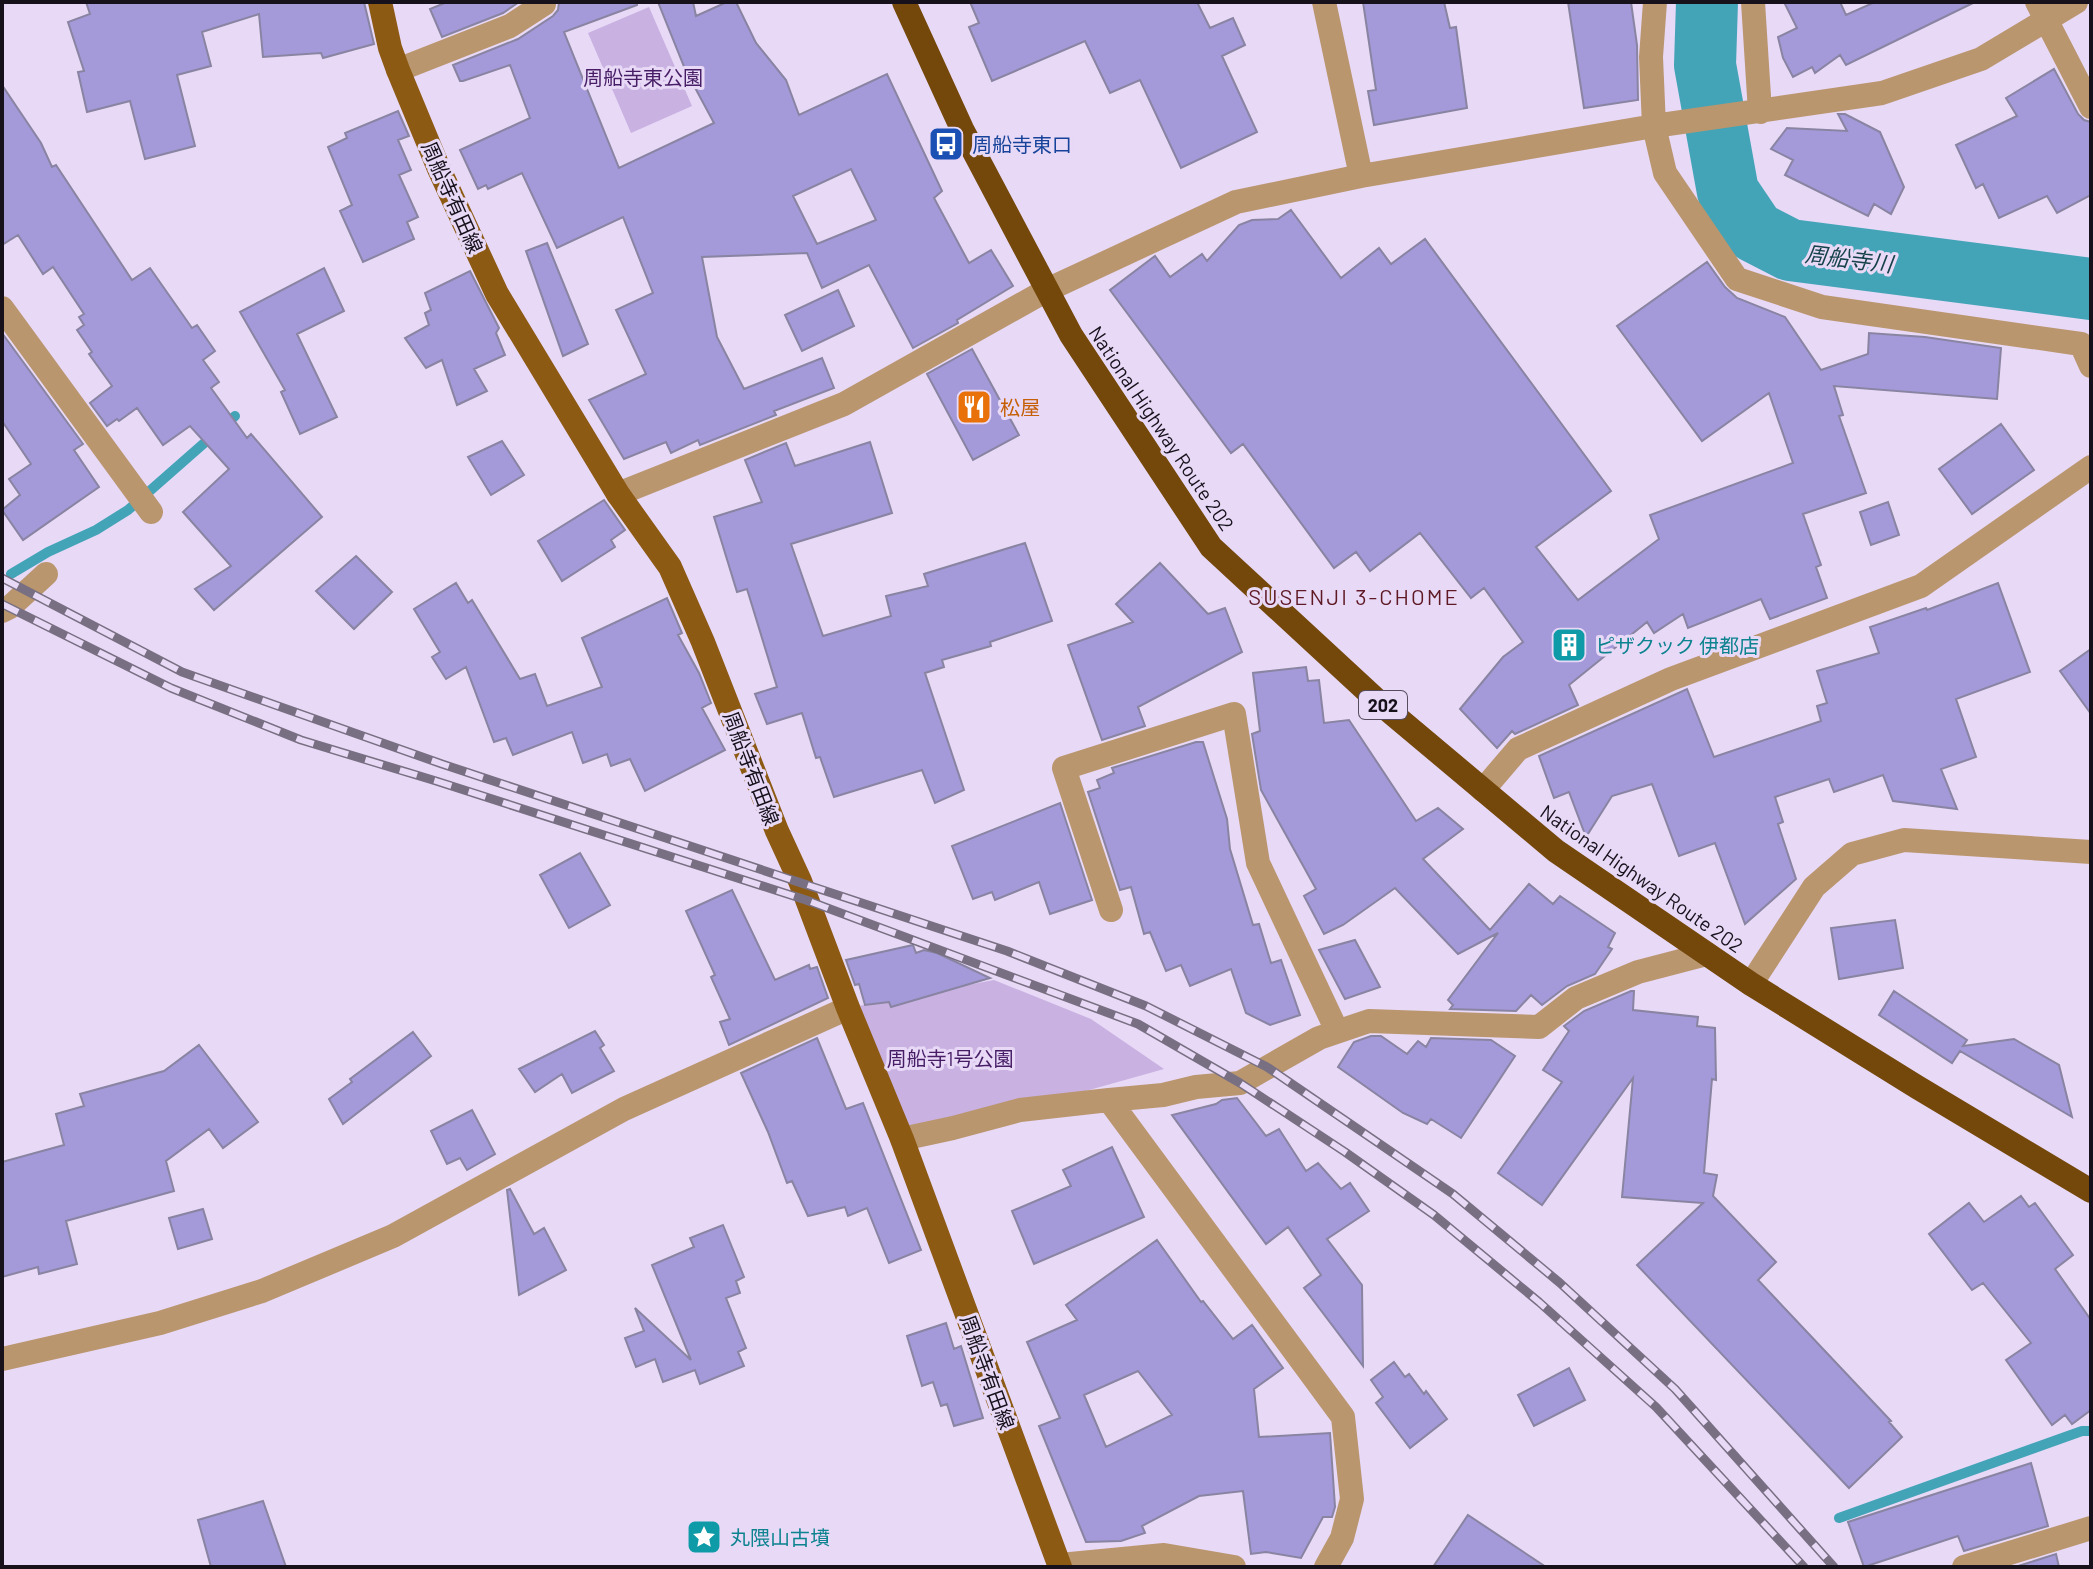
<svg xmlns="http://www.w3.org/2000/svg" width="2093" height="1569" viewBox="0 0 2093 1569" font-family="Barlow,'Noto Sans JP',sans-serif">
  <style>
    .green { fill: #c9b1e1 }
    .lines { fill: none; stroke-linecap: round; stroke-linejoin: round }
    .stream { stroke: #43a4b7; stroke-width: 10 }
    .river { stroke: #43a4b7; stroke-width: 62 }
    .building { fill: #a499d9; stroke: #8984a1; stroke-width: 2; fill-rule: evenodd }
    .minor { stroke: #ba966f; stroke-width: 24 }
    .major { stroke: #8d5a13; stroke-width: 24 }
    .highway { stroke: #74480a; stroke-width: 24 }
    .rail-casing { stroke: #786f82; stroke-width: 9 }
    .rail { stroke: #e8d9f7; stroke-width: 6; stroke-dasharray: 18; stroke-linecap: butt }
    .labels { text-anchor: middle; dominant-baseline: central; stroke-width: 6; stroke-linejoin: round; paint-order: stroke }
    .shield { fill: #e8d9f7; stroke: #554d5d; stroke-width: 2 }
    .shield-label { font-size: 18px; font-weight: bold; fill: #16111b }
    .park-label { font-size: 20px; fill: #471e66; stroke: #e8d9f7 }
    .transit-label { font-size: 20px; fill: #164399; stroke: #e8d9f7; text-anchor: start }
    .street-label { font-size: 20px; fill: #16111b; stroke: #e8d9f7 }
    .food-label { font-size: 20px; fill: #c56008; stroke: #e8d9f7; text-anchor: start }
    .culture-label { font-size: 20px; fill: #0d838f; stroke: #e8d9f7; text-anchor: start }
    .water-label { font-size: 22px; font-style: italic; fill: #154149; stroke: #e8d9f7 }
    .neighbourhood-label { font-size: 22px; letter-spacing: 2px; fill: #5e1924; stroke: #e8d9f7 }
  </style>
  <rect width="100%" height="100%" fill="#e8d9f7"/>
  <!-- green -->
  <path class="green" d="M649,7L692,106L631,133L588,33Z
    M994,980L1091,1019L1164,1069L953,1128L902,1139L848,1008Z"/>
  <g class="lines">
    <!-- stream -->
    <path class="stream" d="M11,574L48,552L96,530L128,510L235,416
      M1839,1518L2040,1446L2082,1431H2091"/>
    <!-- river -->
    <path class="river" d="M1707,2L1705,65L1728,192L1755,232L1790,250L2091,289"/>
  </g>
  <!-- building -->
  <path class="building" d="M86,2H364L374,44L323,58L321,53L263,57L259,14L202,32L211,66L177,75L195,146L145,159L130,101L87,112L78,72L84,71L68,22L90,14Z
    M447,2H519L503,13L442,37L430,9Z
    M559,2H637V5L564,32L619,168L714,123L685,69L658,2H693L696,16L727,2H736L756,43L786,80L799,115L887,74L942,191L934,198L969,263L991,250L1013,286L957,320L958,323L913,348L869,265L822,288L807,253L702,257L717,337L744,389L822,358L834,388L774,411L776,415L700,445L698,440L671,453L666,442L624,459L589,400L646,374L616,310L653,293L623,217L557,248L522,173L488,189L486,185L478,189L460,150L530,118L510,65L463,81H460L453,65L518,39L553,16L558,10ZM851,169L876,220L817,244L793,196Z
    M970,2H1197L1210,28L1233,18L1245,45L1222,56L1257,132L1181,168L1140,80L1110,93L1085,41L992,81L969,27L979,23Z
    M1363,2H1444L1450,28L1456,27L1467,108L1374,125L1368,91L1376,90Z
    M1568,2H1631L1637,45L1638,100L1584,108Z
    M1784,2H1840L1846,15L1875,2H1975L1846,65L1840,55L1815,73L1812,67L1793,77L1783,58L1778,37L1797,28Z
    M2054,69L2078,114L2084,120L2091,122V195L2057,213L2047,196L1999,218L1983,184L1976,188L1956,145L2017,116L2006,98Z
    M2,85L41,143L52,167L56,165L132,280L150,268L192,328L197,325L215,351L203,360L219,382L211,388L247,438L251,434L322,517L214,610L195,589L231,566L183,512L229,469L190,426L163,445L137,408L119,421L117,419L107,426L90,403L112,386L89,354L92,352L77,330L84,325L79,317L84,314L53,267L43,274L18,235L2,245Z
    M398,111L409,136L398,140L411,170L399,175L418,217L407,222L414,239L363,262L340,211L352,205L328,147L347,138L345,133Z
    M1838,114H1845L1880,132L1904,187L1891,214L1874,204L1868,216L1785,175L1793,160L1771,149L1787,128L1847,131Z
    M1291,210L1341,278L1379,248L1391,264L1425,239L1611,491L1536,547L1578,600L1659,539L1650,515L1793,463L1769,393L1702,441L1617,326L1707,262L1725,287L1737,298L1785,317L1821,370L1868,354L1869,333L1925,337L2001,348L1997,399L1834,386L1843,415L1839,416L1866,493L1803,514L1821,565L1816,567L1827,598L1770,619L1761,599L1688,628L1683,614L1654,633L1647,622L1569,685L1578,705L1515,734L1512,731L1497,748L1460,709L1503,657L1523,642L1484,588L1471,598L1420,533L1370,571L1356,552L1334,568L1243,444L1231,453L1110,290L1155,256L1170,277L1202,254L1207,261L1239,225L1252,220L1278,219Z
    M547,243L588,344L563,356L526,251Z
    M324,268L344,311L297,334L337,417L300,434L281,392L285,390L240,312Z
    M470,271L499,328L496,333L505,355L474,369L487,391L457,405L442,360L426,368L405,338L429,325L425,313L431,310L425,293Z
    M838,290L854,326L802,351L785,315Z
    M2,333L83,444L74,450L99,487L23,540L2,510L20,495L9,479L31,464L2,421Z
    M972,349L1019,435L973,460L927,374Z
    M2001,424L2034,470L1972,514L1939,469Z
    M502,441L524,475L491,495L468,457Z
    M870,442L892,513L791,544L823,636L891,616L886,596L928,586L924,574L1025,543L1052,621L990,642L991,646L942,660L944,667L925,673L964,790L935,803L922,770L834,797L820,757L816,758L802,713L767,724L755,694L777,687L747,589L737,592L714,517L762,502L745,460L786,443L795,466Z
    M604,500L625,530L611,540L615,547L562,581L538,541Z
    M1888,502L1899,535L1871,545L1860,512Z
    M356,556L392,592L354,629L316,591Z
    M1160,563L1208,614L1225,608L1242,652L1138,707L1145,726L1102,740L1068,645L1133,622L1116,604Z
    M456,583L468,603L472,600L520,679L535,674L547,706L602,687L582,638L667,598L682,633L678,635L699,673L711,703L702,708L725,750L645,791L630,759L611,766L607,754L583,763L572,732L513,755L506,738L494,742L466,667L446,679L432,657L440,652L414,609Z
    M1998,583L2030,672L1956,699L1976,757L1941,769L1957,809L1893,801L1883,775L1834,792L1829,779L1775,797L1783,822L1778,824L1796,879L1745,924L1715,843L1679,856L1652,784L1612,796L1586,837L1569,792L1554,798L1539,756L1687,689L1714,757L1821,721L1817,706L1827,703L1817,671L1879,653L1870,627L1926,608L1927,610Z
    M2091,649V714L2060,671Z
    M1306,667L1308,681L1319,680L1324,723L1349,720L1416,821L1438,808L1463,829L1423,859L1490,930L1529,884L1553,904L1560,896L1615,933L1608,947L1612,949L1595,974L1567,986L1542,1005L1531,995L1516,1011L1450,1009L1453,1005L1448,1000L1498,933L1458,954L1395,888L1343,925L1324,934L1304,896L1316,889L1261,790L1252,734L1260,731L1253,673Z
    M1196,742H1203L1227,819L1230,849L1253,925L1259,924L1271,963L1281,960L1300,1015L1270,1025L1246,1013L1231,969L1190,986L1181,965L1166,971L1150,932L1144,934L1131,887L1120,890L1088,792L1100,788L1097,780L1114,773L1112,768Z
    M1060,803L1092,900L1050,914L1039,882L995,900L992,892L973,899L952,846Z
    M580,853L610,905L569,928L540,875Z
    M732,890L775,980L809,965L810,969L817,967L828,998L729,1045L720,1022L730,1019L711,977L715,975L686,911Z
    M1895,920L1903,968L1839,979L1831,928Z
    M1355,940L1380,987L1345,999L1319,950Z
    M913,945L916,953L924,950L937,953L990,978L891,1007L889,1002L865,1005L859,984L855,985L846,960Z
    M1631,991H1634L1633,1010L1698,1017L1697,1026L1715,1028L1716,1080L1712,1079L1704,1173L1717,1175L1713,1196L1776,1262L1758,1280L1891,1421L1889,1422L1902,1437L1849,1488L1637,1265L1703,1203L1622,1197L1633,1078L1542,1205L1498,1173L1562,1082L1543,1070L1569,1031L1564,1026L1584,1011Z
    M1894,991L1967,1040L1963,1046L2014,1039L2059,1065L2072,1117L1960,1051L1952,1063L1879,1015Z
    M595,1031L604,1045L600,1048L614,1071L572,1093L562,1074L535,1092L519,1069Z
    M413,1032L431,1056L343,1124L329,1099L352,1082L350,1079Z
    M1371,1036H1381L1407,1054L1418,1041L1426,1047L1431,1038L1491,1040L1515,1056L1461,1138L1431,1119L1427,1124L1403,1113L1338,1067L1354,1042Z
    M817,1038L846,1109L863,1103L921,1250L889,1263L867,1208L848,1216L845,1207L808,1216L792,1181L787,1183L768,1132L741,1073Z
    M199,1045L258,1122L223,1148L209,1129L166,1161L174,1191L66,1221L77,1264L39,1274L38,1267L2,1277V1162L64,1145L56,1114L84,1106L80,1094L164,1071Z
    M1237,1098L1266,1136L1279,1129L1306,1171L1318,1163L1341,1189L1350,1183L1369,1211L1327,1239L1362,1285L1363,1366L1304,1288L1321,1275L1288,1227L1266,1244L1172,1115L1216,1104L1222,1100Z
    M472,1110L495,1154L467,1170L460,1158L447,1164L431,1131Z
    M1112,1147L1144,1217L1034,1264L1012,1211L1071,1186L1063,1170Z
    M510,1189L534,1234L544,1228L566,1270L519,1295L507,1190Z
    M2021,1196L2029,1207L2035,1203L2073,1255L2055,1269L2091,1320V1410L2072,1424L2065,1415L2052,1425L2006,1360L2031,1343L1983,1283L1972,1290L1929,1234L1969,1203L1984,1222Z
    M203,1209L212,1239L178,1249L169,1218Z
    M723,1225L744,1277L736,1281L740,1293L726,1298L746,1348L738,1352L744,1366L700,1384L695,1370L663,1382L655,1359L636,1367L625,1338L644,1331L635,1308L691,1360L652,1265L694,1247L690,1238Z
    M1157,1240L1201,1302L1203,1301L1233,1339L1252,1325L1283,1368L1254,1389L1259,1437L1330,1433L1335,1507L1332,1517H1323L1301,1558L1266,1552L1251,1554L1243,1491L1199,1496L1142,1526L1145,1533L1121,1541L1086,1542L1039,1426L1060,1418L1027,1342L1077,1320L1066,1305ZM1138,1371L1172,1415L1106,1447L1084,1395Z
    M946,1323L954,1349L961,1346L983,1418L954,1426L947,1404L941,1406L933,1382L922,1386L907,1336Z
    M1394,1362L1405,1377L1409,1374L1424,1394L1426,1391L1447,1419L1410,1448L1376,1403L1383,1397L1371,1380Z
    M1569,1368L1585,1400L1534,1426L1518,1395Z
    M2031,1463L2048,1526L1964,1551L1958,1536L1864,1567L1848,1522Z
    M263,1501L286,1567H211L198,1520Z
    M1468,1515L1546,1567H1433Z
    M2056,1554L2059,1567H2015Z"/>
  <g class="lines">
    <!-- minor -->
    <path class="minor" d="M1324,2L1361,176
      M1655,2L1651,57L1654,126L1665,173L1737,279L1822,307L2081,344L2091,366
      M1753,2L1760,112
      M2037,2L2091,107
      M398,70L510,26L544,4
      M2,308L151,512
      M618,494L844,404L1047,290L1236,202L1361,176L1654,126L1882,93L1981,59L2076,2
      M2,611L10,607L46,574
      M1483,790L1518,749L1671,679L1921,586L2091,467
      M1111,910L1064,768L1234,714L1258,863L1337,1031
      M1751,984L1814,887L1852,854L1904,840L2091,852
      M1109,1100L1163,1095L1196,1087L1240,1083L1319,1038L1369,1021L1539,1027L1576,998L1638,972L1707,954
      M902,1139L953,1128L1020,1110L1109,1100L1343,1417L1352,1499L1342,1538L1326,1567
      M2,1359L160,1323L262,1291L393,1236L624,1109L848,1008
      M1060,1565L1164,1555L1234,1567
      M1964,1567L2091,1528"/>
    <!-- major -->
    <path class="major" d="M380,2L390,48L398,70L439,169L497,294L618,494L670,567L703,642L777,831L800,881L848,1008L902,1139L1060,1567"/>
    <!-- highway -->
    <path class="highway" d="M904,2L962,129L1071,335L1211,547L1382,705L1556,851L1751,984L1917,1087L2091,1191"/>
    <defs>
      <path id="rail" d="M2,578L182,672L442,764L1007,951L1146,1006L1267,1067L1453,1194L1560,1283L1675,1389L1834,1567
        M2,604L171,688L301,740L436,781L806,900L1138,1024L1240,1083L1345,1152L1434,1215L1539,1302L1656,1407L1804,1567"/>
    </defs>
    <!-- rail casing -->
    <use href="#rail" class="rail-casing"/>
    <!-- rail -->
    <use href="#rail" class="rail"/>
  </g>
  <!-- icons -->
  <defs>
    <symbol id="bus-square" viewBox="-11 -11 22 22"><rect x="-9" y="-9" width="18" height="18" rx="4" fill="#1a4fb4" stroke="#e8d9f7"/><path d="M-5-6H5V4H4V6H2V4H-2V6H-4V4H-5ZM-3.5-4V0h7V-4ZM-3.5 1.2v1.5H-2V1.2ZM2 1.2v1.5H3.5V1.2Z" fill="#fff"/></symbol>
    <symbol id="restaurant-square" viewBox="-11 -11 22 22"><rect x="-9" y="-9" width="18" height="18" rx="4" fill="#e8710a" stroke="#e8d9f7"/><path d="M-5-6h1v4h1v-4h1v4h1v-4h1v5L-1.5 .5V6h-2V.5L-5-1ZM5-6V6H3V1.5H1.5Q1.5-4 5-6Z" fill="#fff"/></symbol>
    <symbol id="building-square" viewBox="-11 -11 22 22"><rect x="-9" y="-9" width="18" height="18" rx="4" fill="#0f9aa8" stroke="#e8d9f7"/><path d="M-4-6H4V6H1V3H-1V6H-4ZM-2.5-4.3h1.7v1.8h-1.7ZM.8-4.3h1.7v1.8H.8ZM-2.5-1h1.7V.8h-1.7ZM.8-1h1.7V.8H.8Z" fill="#fff"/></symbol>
    <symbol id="sight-square" viewBox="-11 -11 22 22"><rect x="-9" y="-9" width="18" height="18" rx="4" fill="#0f9aa8" stroke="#e8d9f7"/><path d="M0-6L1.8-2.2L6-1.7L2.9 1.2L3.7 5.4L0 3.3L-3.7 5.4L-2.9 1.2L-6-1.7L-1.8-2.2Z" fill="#fff"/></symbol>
  </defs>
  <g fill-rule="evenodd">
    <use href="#bus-square" x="926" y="124" width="40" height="40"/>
    <use href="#restaurant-square" x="954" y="387" width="40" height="40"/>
    <use href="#building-square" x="1549" y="625" width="40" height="40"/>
    <use href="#sight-square" x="684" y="1517" width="40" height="40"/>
  </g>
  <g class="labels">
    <!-- shield labels -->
    <rect class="shield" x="1359" y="691" width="48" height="28" rx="6"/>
    <g class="shield-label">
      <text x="1383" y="705">202</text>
    </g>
    <!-- park labels -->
    <g class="park-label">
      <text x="643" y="77">周船寺東公園</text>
      <text x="950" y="1058">周船寺1号公園</text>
    </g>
    <!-- transit labels -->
    <g class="transit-label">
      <text x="972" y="144">周船寺東口</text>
    </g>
    <!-- street labels -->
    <g class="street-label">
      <text transform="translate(453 197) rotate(66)">周船寺有田線</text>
      <text transform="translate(1162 428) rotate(56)">National Highway Route 202</text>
      <text transform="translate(752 768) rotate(69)">周船寺有田線</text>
      <text transform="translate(1642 878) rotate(35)">National Highway Route 202</text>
      <text transform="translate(988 1372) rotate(70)">周船寺有田線</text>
    </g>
    <!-- food labels -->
    <g class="food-label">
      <text x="1000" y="407">松屋</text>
    </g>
    <!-- culture labels -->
    <g class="culture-label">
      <text x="1595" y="645">ピザクック 伊都店</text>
      <text x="730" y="1537">丸隈山古墳</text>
    </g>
    <!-- water labels -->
    <g class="water-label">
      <text transform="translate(1849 258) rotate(7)">周船寺川</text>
    </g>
    <!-- neighbourhood labels -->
    <g class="neighbourhood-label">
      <text x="1354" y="596">SUSENJI 3-CHOME</text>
    </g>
  </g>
  <!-- border -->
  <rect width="2093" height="1569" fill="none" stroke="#16111b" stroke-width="8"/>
</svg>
